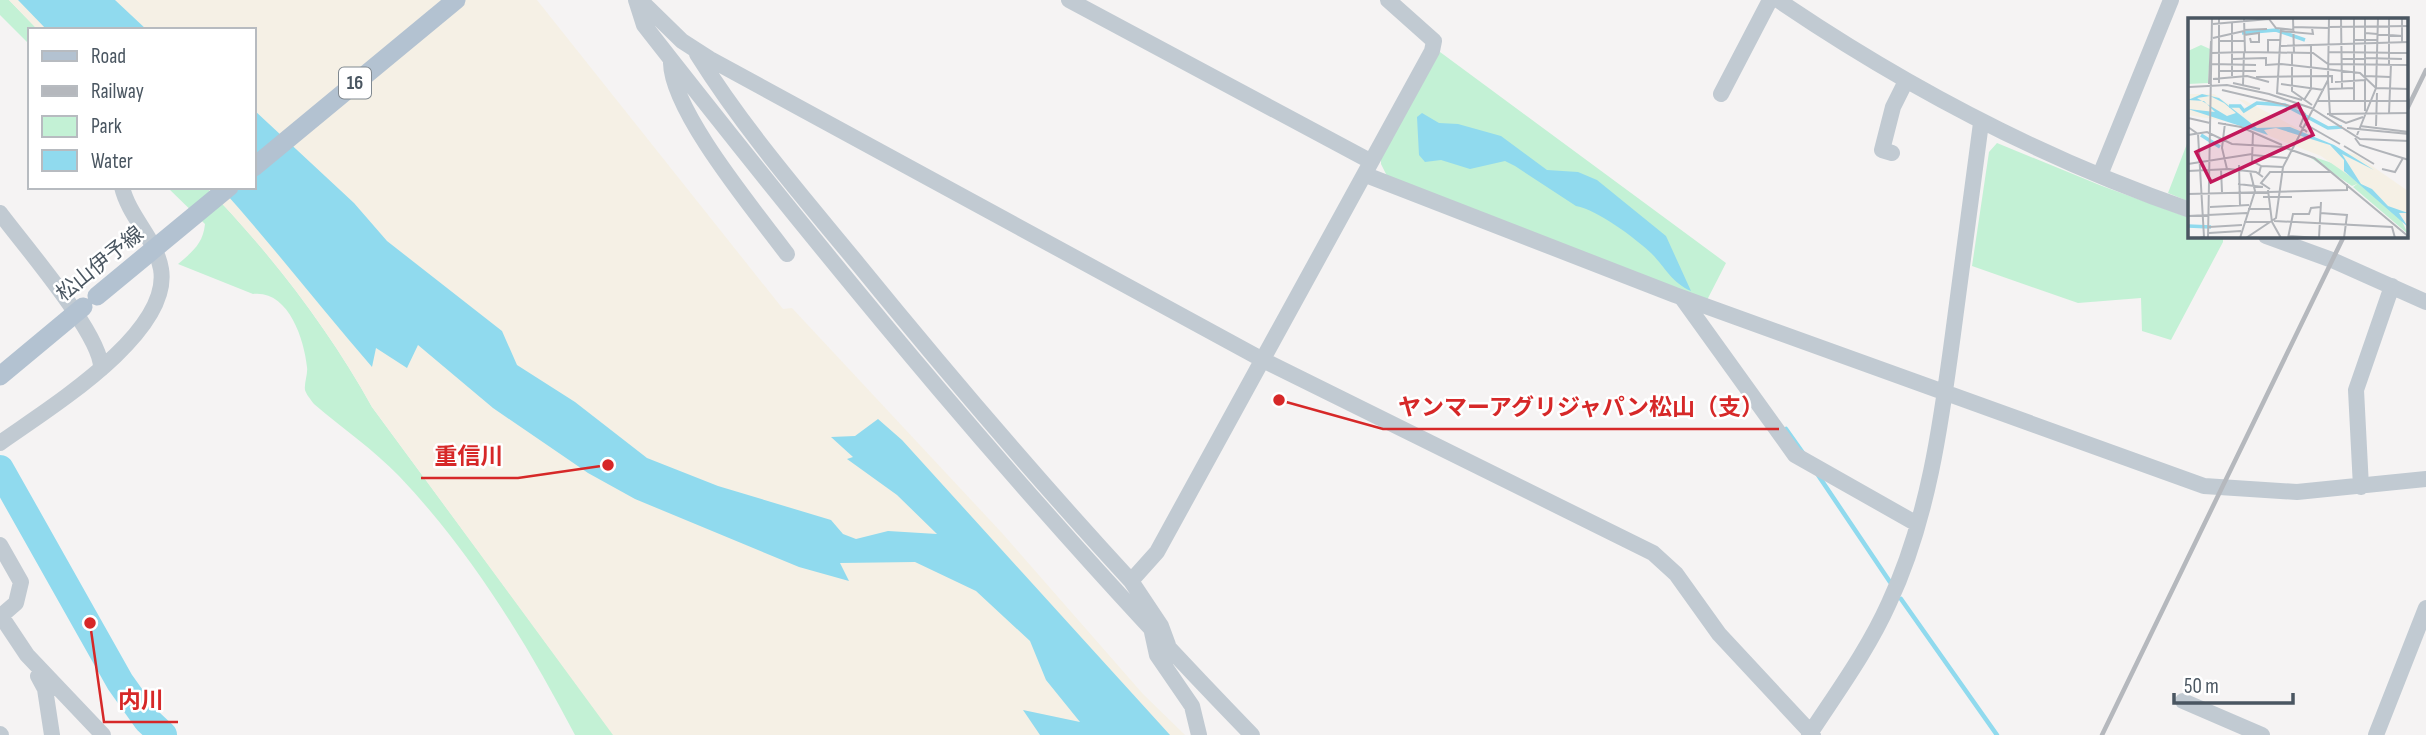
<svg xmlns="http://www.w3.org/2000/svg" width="2426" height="735" viewBox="0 0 2426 735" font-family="'Sofia Sans Condensed','Noto Sans JP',sans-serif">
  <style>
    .green { fill: #c3f1d5 }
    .sand { fill: #f5f0e5 }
    .water { fill: #90daee }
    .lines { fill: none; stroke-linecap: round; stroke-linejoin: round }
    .stream { stroke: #90daee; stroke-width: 4.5 }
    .river { stroke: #90daee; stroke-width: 28 }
    .minor { stroke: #c1cad2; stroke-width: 16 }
    .major { stroke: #b3c2d1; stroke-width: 19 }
    .rail { stroke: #b5b8bd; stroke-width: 4.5 }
    .major-bridge { stroke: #b3c2d1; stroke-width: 19 }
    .labels { text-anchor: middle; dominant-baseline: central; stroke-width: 5; stroke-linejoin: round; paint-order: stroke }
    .shield { fill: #fff; stroke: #808990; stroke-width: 2 }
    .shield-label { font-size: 19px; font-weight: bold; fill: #4a5661 }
    .street-label { font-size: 21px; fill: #4a5661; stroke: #fff }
    .inset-river { fill: none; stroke: #90daee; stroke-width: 3.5 }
    .inset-road { fill: none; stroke: #b1b4b9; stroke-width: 2 }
    .view { fill: #c2185b; fill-opacity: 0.15; stroke: #c2185b; stroke-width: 3.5 }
    .inset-edge { fill: none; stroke: #4a5661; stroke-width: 3.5 }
    .leader { fill: none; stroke: #d62828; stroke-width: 2.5 }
    .callout-dot { fill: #d62828; stroke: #fff; stroke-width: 2.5 }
    .callout-label { font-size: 23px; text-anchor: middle; font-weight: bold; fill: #d62828; stroke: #fff; stroke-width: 5; stroke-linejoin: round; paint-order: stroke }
  </style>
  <rect width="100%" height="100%" fill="#f5f3f3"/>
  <!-- green -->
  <path class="green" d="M0,0H9L38,30H30V45L0,15Z
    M1440,52L1726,263L1706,302L1387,176L1381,164V154Z
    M2190,136V202L2168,193Z
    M1997,143L2102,186L2190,218V236H2223V242L2171,340L2142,331L2141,298L2078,303L1972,266L1989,152Z
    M167,187H206C269,251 329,329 372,407L614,735H575C526,642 472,553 399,476C374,450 342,428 314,404C311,400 306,394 305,390C304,383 308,374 307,367C304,338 288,290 253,294L178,264C192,252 203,244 205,224Z"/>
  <!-- sand -->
  <path class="sand" d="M9,0H537L783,309L792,308L1002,533L1143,694L1185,735H613L372,407C329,329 269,251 206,187H254V30H38Z"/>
  <!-- water -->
  <path class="water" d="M18,0H115L147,30H47Z
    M254,110L354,203L387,241L502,331L517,365L575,402L647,458L718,486L831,520L843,534L856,539L888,531L937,534L897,495L847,459L853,457L831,437L855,436L878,419L902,440L1170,735H1040L1023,710L1080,722L1046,680L1030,641L976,591L915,562L840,563L849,581L799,567L635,499L588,473L493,408L418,345L407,368L376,348L372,367C320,307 273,246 220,187H254Z
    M1422,113L1439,123L1458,124L1501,136L1547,170L1578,172L1597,180L1666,236L1691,291C1672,283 1665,267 1651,253C1635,238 1598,210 1576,206L1515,166L1505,161L1470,169L1441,160L1425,162L1419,155L1417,117Z"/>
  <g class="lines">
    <!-- stream -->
    <path class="stream" d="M1786,429L1803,453
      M1818,475L1890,582
      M1901,599L1997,735"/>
    <!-- river -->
    <path class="river" d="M0,469L120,682L147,720L163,735"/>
    <!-- minor -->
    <path class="minor" d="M636,0L644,25C837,272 1033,510 1252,735
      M640,0L682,41L710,59L1263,360L1653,553L1676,574L1719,634L1813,735
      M1069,0L1370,161
      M1778,0C1906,87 2043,159 2190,210
      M697,54C744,129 802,196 858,264C946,372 1037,479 1131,581
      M671,63C672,112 756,212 787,254
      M1721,94L1770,0
      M1892,153L1882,150L1893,107L1906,81
      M1366,175L1675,295L2204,486L2297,492L2426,479
      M2100,175L2171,0
      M0,213C22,243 103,336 101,369
      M2266,236L2332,260L2426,302
      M1682,298L1795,455L1917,524
      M0,443C46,410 172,334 161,269C156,239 129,217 122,187
      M2361,487L2356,390L2392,286
      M0,545L21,582L16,603L1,616L27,655L103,735
      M1152,632L1157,655L1192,706L1199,735
      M1168,645L1161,626L1131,581L1157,552L1432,51L1434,41L1388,0
      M38,676L45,689L52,735
      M2183,701L2262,735
      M0,734L1,735
      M1809,735C1837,692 1868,650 1889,603C1928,520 1941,424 1953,334C1962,264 1972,193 1981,123
      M2376,735L2426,608"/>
    <!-- major -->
    <path class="major" d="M254,167L456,0"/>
    <!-- rail -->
    <path class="rail" d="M2407,109L2426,70
      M2102,735L2344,236"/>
    <!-- major-bridge -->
    <path class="major-bridge" d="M97,296L229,187
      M0,376L83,307"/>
  </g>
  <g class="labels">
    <!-- shield labels -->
    <rect class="shield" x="339" y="67.5" width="32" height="31" rx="5"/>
    <g class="shield-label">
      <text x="355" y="83">16</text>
    </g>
    <!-- street labels -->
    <g class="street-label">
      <text transform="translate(100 264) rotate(-39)">松山伊予線</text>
    </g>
  </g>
  <!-- overview -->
  <g transform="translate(2188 18)">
    <rect width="220" height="220" fill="#f5f3f3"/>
    <path d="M13,27L22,31L20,65L0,66V33ZM117,136L150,147L186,175L211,197L220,216L165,169L169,166L164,168Z" fill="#c3f1d5"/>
    <path d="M0,76H26L39,85L62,90L50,81L56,82L154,134L167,136L220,173V209L186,175L133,138L48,105L0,97Z" fill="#f5f0e5"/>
    <path d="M14,76L31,80L69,110L102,109L146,127L186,152L154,136L173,166L184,171L200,188L220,195H211L220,209L156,153V142L142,127L88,110L76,112L80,117L0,91L27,94L16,83L0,82ZM22,78L36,85L48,95L39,98L9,80Z" fill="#90daee" fill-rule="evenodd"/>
    <path class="inset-river" d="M54,15L88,12L117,22M41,88H52L56,93L69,85L97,87L140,110L154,109M13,117L32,129M0,208L23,209"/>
    <path class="inset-road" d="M31,0V65M56,0L57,34L125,35L140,46L221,47M105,0L106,35M153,0L154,70M166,0V83M214,0V24M81,1L88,10L106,12M25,6L81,1M105,9L141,10M141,9L221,8M56,12L79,11M93,13L125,16L124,10M177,15L214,18M56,17L71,15V24H63L62,20M25,20L56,13M166,22H190M31,23H56M93,28L221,24M140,34L221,35M24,35L56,34L55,67M80,35V22H93M104,35V73L124,87M177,40L214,41M44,41L78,40V47L93,46M153,41H177M24,46L68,47M93,46L172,55L188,70M201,46V0M31,53H68M44,58V5M177,58L202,59M68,59L144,58V65M25,61L59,58L81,64M140,62L142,97L158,105L175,99M147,64L177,62M45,65L72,71M21,66L23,23M93,66L136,72M1,69L39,67L81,76L123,90L172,121L221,123M188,70L221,71M141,71L166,70M34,72L111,90L117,96L112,108L119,114M89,75L114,82M89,76L93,11M116,82L123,71V28M129,83H221M177,93V0M201,95L203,46M139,96L221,95M0,100L22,105M30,105L53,109L94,127M37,105L34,130L39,151M117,106L152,126M172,108L221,114M188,108L189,75M0,109L10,116L16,219L12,220M159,110L221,116M65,114L64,143L73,148L71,156M0,117L19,114L44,126L95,129L126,140L221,219M169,117L188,70L190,0M167,120L172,127L221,142M156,128L186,146M64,137L99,140M0,146L64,136M51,147L52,188M73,148L95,149M33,151L34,174M194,151L207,154L215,140M0,153L41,151L68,154L75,159M50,166L75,169M82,171L73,165L82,154H142M80,172L84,204L93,220M0,176L159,172V166M75,179H104M22,189L61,187M60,191H82M132,195L159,197L156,220M0,198L59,195M86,203L204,209L207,220M56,204H82M21,209L54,207M21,215L53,213M101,218L131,220M20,220L24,0M52,220L67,173L62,153M58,220L88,200L95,149L140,62L141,0M100,220L105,196H121L123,190L133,189M131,220L133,184"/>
    <path class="view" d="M110,86L125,117L23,164L8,134Z"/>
    <rect width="220" height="220" class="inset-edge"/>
  </g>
  <!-- callouts -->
  <path class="leader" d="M1279 400L1383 429H1779M608 465L518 478H421M90 623L104 722H178"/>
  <g class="callout-dot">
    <circle cx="1279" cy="400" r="7"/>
    <circle cx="608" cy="465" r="7"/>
    <circle cx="90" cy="623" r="7"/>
  </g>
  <g class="callout-label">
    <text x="1581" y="415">ヤンマーアグリジャパン松山（支）</text>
    <text x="469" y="464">重信川</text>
    <text x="141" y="708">内川</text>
  </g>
  <!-- legend -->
  <rect x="28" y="28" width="228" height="161" fill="#ffffff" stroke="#b7bbc0" stroke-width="2"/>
  <rect x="42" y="51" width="35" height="10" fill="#b3c2d1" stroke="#b7bbc0" stroke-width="2"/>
  <text x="91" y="63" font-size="21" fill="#4a5661">Road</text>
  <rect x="42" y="86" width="35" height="10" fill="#b5b8bd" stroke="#b7bbc0" stroke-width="2"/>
  <text x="91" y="98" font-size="21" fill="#4a5661">Railway</text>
  <rect x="42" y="116" width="35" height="21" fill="#c3f1d5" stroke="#b7bbc0" stroke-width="2"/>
  <text x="91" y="133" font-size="21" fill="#4a5661">Park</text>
  <rect x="42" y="150" width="35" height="21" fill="#90daee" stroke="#b7bbc0" stroke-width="2"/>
  <text x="91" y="168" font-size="21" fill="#4a5661">Water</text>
  <!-- scale -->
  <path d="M2174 693v10h119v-10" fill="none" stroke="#4a5661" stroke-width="3.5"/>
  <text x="2184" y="693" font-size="21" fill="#4a5661" stroke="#ffffff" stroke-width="5" paint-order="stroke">50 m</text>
</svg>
